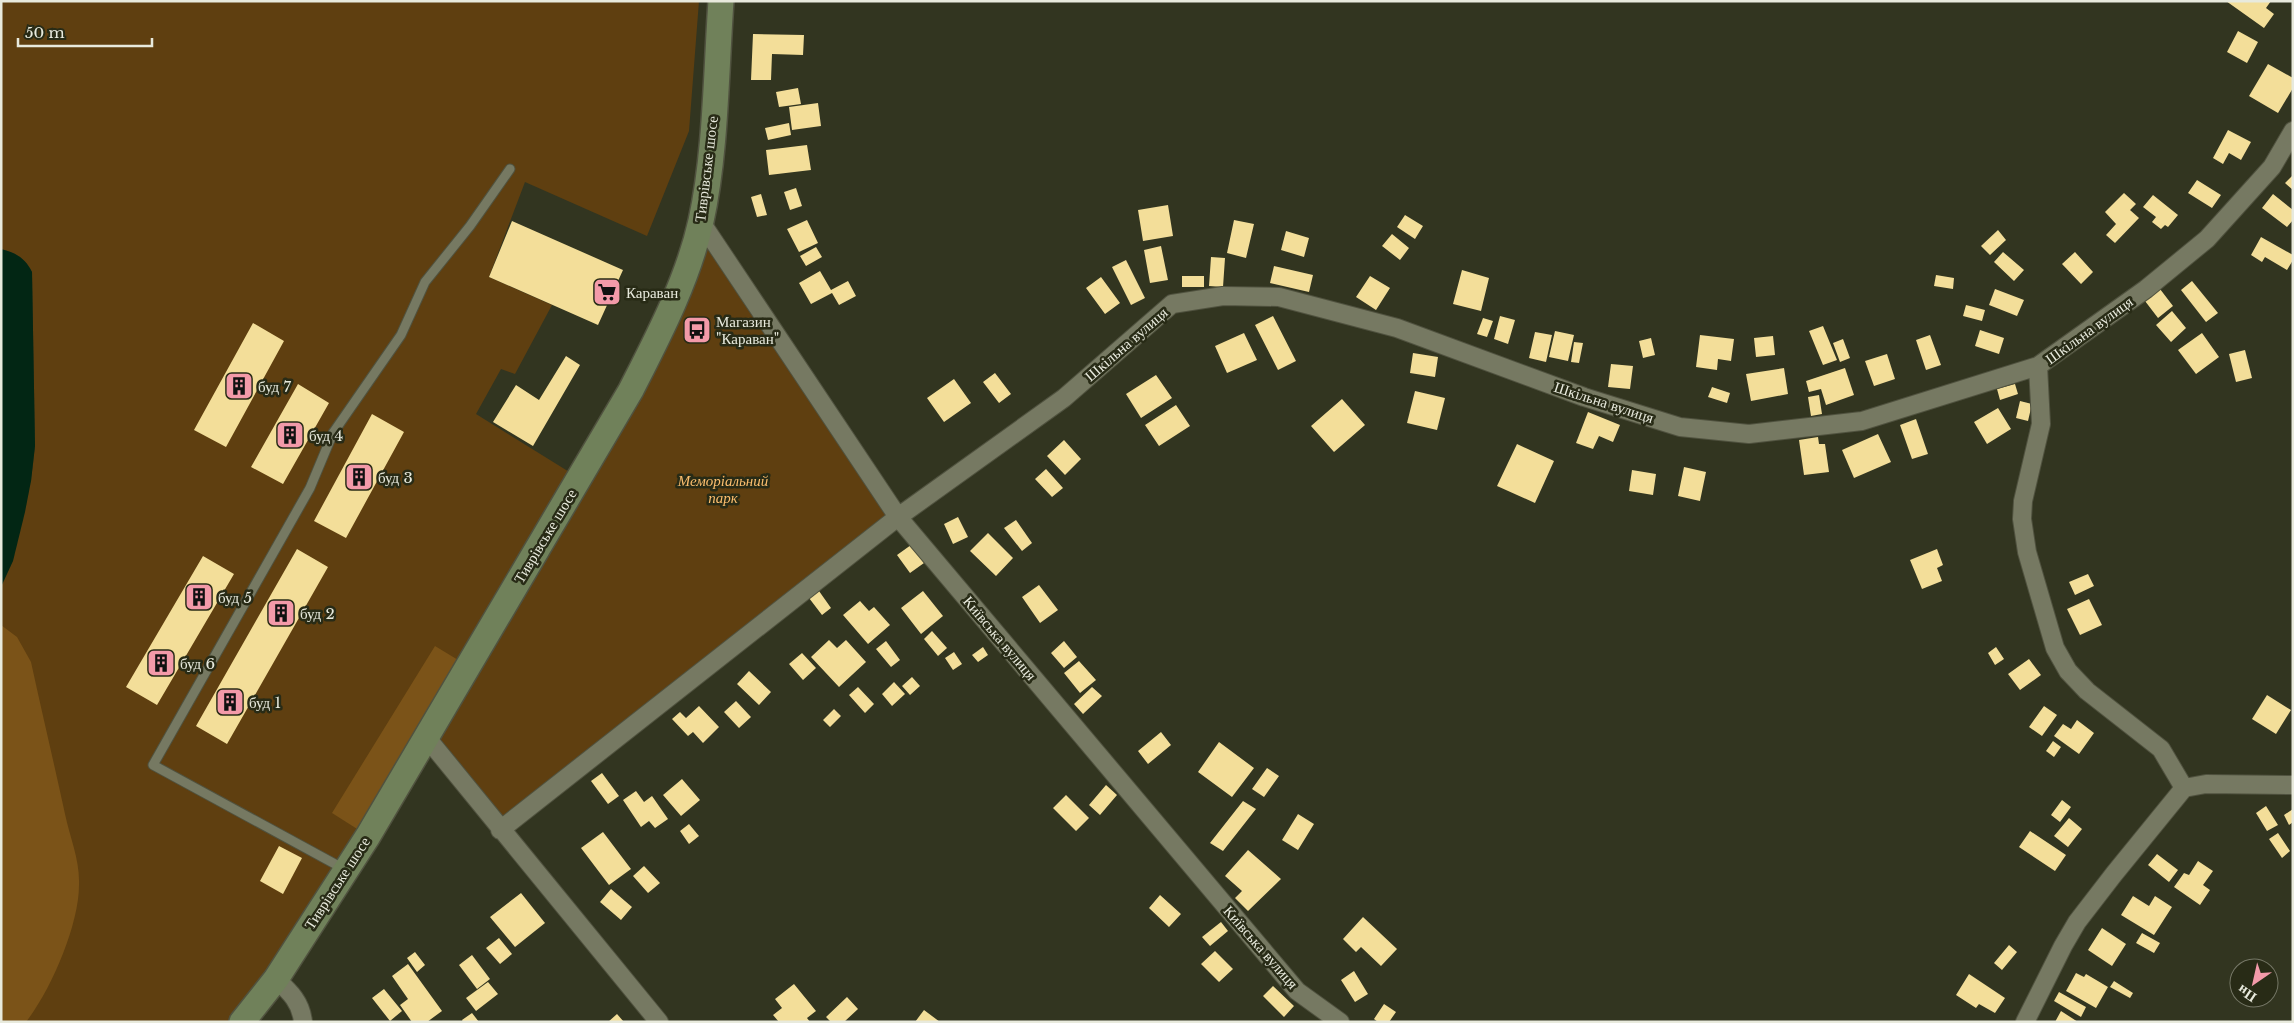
<svg xmlns="http://www.w3.org/2000/svg" width="2294" height="1023" viewBox="0 0 2294 1023" font-family="'Libre Baskerville',serif">
  <style>
    .green { fill: #5f3f10 }
    .forest { fill: #7b5318 }
    .water { fill: #022614 }
    .building { fill: #f3de99 }
    .lines { fill: none; stroke-linecap: round; stroke-linejoin: round }
    .service-casing { stroke: #50523f; stroke-width: 11 }
    .minor-casing { stroke: #50523f; stroke-width: 20 }
    .secondary-casing { stroke: #50523f; stroke-width: 28 }
    .service { stroke: #767962; stroke-width: 9 }
    .minor { stroke: #767962; stroke-width: 18 }
    .secondary { stroke: #70815a; stroke-width: 25 }
    .labels { text-anchor: middle; dominant-baseline: central; stroke-width: 5; stroke-linejoin: round; paint-order: stroke }
    .street-label { font-size: 15px; fill: #e8eadd; stroke: #282b16 }
    .poi-label { font-size: 15px; fill: #e8eadd; stroke: #282b16; text-anchor: start }
    .park-label { font-size: 15px; font-style: italic; fill: #fbbe6e; stroke: #282b16 }
  </style>
  <rect width="100%" height="100%" fill="#323520"/>
  <!-- green -->
  <path class="green" d="M1,1H699L689,131L647,236L525,182L489,277L552,305L515,374L501,369L476,414L579,478L701,222L898,517L500,830L427,738L333,813L368,836L242,1022H1V539L31,481L35,446L32,272C25,258 16,253 1,249Z"/>
  <!-- forest -->
  <path class="forest" d="M1,625L17,637L31,662C42,713 54,763 65,814C70,838 80,860 79,885C79,925 51,990 26,1022H1Z
    M435,646L468,666L368,836L332,813Z"/>
  <!-- water -->
  <path class="water" d="M1,249C16,253 25,258 32,272L35,446L31,481L25,512L13,561L1,587Z"/>
  <!-- building -->
  <path class="building" d="M2226,1H2271L2266,8L2274,14L2264,28Z
    M2238,31L2258,42L2247,63L2227,52Z
    M753,34L804,35L803,55L772,54L771,80H751Z
    M2268,64L2293,78V88L2278,113L2249,96Z
    M798,88L801,104L779,107L776,92Z
    M818,103L821,126L792,130L789,107Z
    M789,123L791,135L768,140L765,128Z
    M2228,130L2251,142L2241,160L2229,153L2223,164L2213,158Z
    M807,145L811,170L769,175L766,150Z
    M2293,175V190L2285,183Z
    M2197,180L2221,195L2212,208L2188,193Z
    M796,188L802,206L790,210L784,192Z
    M2124,193L2136,204L2130,210L2139,218L2115,243L2106,235L2116,224L2105,212Z
    M761,194L767,215L757,217L751,197Z
    M2273,194L2293,210V220L2287,227L2262,208Z
    M2153,195L2178,215L2168,227L2165,225L2161,229L2152,222L2156,217L2143,207Z
    M1168,205L1173,236L1143,241L1138,210Z
    M1405,215L1423,226L1415,239L1397,227Z
    M807,220L818,243L799,252L787,229Z
    M1234,220L1254,224L1246,258L1227,253Z
    M512,221L623,270L598,325L489,277Z
    M1998,230L2006,240L1990,255L1981,246Z
    M1286,231L1309,238L1304,257L1281,250Z
    M1392,234L1409,248L1400,260L1382,246Z
    M2261,237L2293,255V260L2287,270L2265,257L2262,262L2251,255Z
    M1161,246L1168,280L1150,283L1144,250Z
    M816,247L822,257L806,266L800,256Z
    M2003,252L2024,270L2014,281L1994,262Z
    M2075,252L2093,272L2081,284L2062,264Z
    M1211,257L1225,258L1223,287L1209,286Z
    M1126,260L1145,298L1131,305L1112,267Z
    M1274,266L1313,275L1309,292L1270,283Z
    M1462,270L1489,278L1481,311L1453,304Z
    M820,271L831,290L848,281L856,296L839,305L832,293L811,304L799,283Z
    M1936,275L1954,278L1953,289L1934,286Z
    M1182,276H1204V287H1182Z
    M1370,276L1390,288L1376,310L1356,297Z
    M1101,277L1120,303L1105,314L1086,288Z
    M2192,281L2218,313L2206,322L2181,290Z
    M1995,289L2024,300L2017,316L1989,305Z
    M2160,289L2173,306L2158,318L2145,301Z
    M1966,305L1985,310L1982,321L1963,316Z
    M2172,311L2186,328L2171,342L2156,325Z
    M1273,316L1296,361L1278,370L1255,325Z
    M1500,316L1515,320L1508,344L1494,339Z
    M1483,318L1493,321L1487,337L1477,334Z
    M253,323L284,341L226,447L194,430Z
    M1823,326L1837,360L1823,365L1809,331Z
    M1980,330L2004,338L1999,354L1975,346Z
    M1555,331L1574,335L1568,361L1549,357Z
    M1535,332L1552,335L1546,362L1529,358Z
    M1244,333L1257,360L1227,373L1215,346Z
    M2202,333L2219,357L2196,374L2178,350Z
    M1700,335L1734,339L1731,361L1718,359L1717,370L1696,367Z
    M1930,335L1941,365L1926,370L1916,340Z
    M1773,336L1775,355L1756,357L1754,338Z
    M1651,338L1655,355L1643,358L1639,341Z
    M1843,339L1850,358L1840,362L1833,343Z
    M1574,342L1583,343L1579,363L1571,362Z
    M2245,350L2252,378L2236,382L2229,354Z
    M1413,353L1438,357L1435,377L1410,373Z
    M1887,354L1895,379L1874,386L1865,361Z
    M566,356L580,365L533,446L493,422L516,385L539,400Z
    M1611,364L1633,366L1630,389L1608,387Z
    M1784,368L1788,394L1751,401L1746,374Z
    M1845,368L1854,395L1826,405L1821,389L1809,392L1806,381Z
    M995,373L1011,394L999,403L983,382Z
    M1156,375L1172,398L1141,418L1126,394Z
    M954,379L971,403L944,422L927,398Z
    M298,384L329,403L283,484L251,467Z
    M2015,384L2018,394L2000,400L1997,389Z
    M1712,387L1730,393L1727,403L1708,397Z
    M1415,391L1445,398L1437,430L1407,423Z
    M1819,395L1822,414L1811,416L1808,397Z
    M1342,399L1365,425L1334,452L1311,426Z
    M2020,401L2032,404L2028,421L2016,418Z
    M1176,405L1190,426L1159,446L1145,425Z
    M1998,408L2011,429L1987,444L1974,422Z
    M1588,412L1620,425L1613,442L1599,436L1593,449L1576,443Z
    M372,414L404,432L346,538L314,521Z
    M1916,419L1928,454L1912,459L1900,425Z
    M1878,434L1891,462L1854,478L1842,450Z
    M1818,437L1819,444H1825L1829,472L1804,475L1799,440Z
    M1064,440L1081,459L1065,475L1047,456Z
    M1517,444L1554,461L1535,503L1497,486Z
    M1684,467L1706,472L1700,501L1678,496Z
    M1046,469L1063,488L1052,497L1035,479Z
    M1632,470L1656,474L1653,495L1629,491Z
    M958,517L968,537L953,544L944,524Z
    M1016,520L1032,543L1022,551L1004,528Z
    M988,533L1013,558L996,576L970,551Z
    M911,545L924,563L910,573L897,555Z
    M297,549L328,567L227,744L196,726Z
    M1937,549L1943,565L1937,568L1942,581L1922,589L1910,560Z
    M203,556L234,574L157,705L126,687Z
    M2088,574L2094,586L2075,595L2069,582Z
    M1039,585L1058,610L1040,623L1022,597Z
    M819,591L831,608L822,615L809,598Z
    M923,591L943,616L921,634L901,608Z
    M2089,599L2102,625L2080,635L2067,609Z
    M860,601L869,611L874,607L890,625L868,644L843,615Z
    M932,631L947,648L938,656L924,639Z
    M829,640L837,648L846,640L866,662L839,687L811,657Z
    M886,641L900,660L891,667L876,649Z
    M1064,641L1077,657L1064,668L1051,653Z
    M983,647L988,655L978,662L972,655Z
    M1996,647L2004,659L1995,665L1988,653Z
    M954,652L962,664L953,670L945,658Z
    M802,653L816,668L803,680L789,664Z
    M2029,659L2041,675L2020,690L2008,674Z
    M1079,661L1096,680L1080,693L1064,673Z
    M749,671L771,692L759,705L737,684Z
    M912,677L920,686L910,695L902,686Z
    M894,682L905,694L892,706L882,694Z
    M858,687L874,704L865,713L849,695Z
    M1092,687L1102,696L1083,714L1074,704Z
    M2267,695L2291,710L2276,734L2252,719Z
    M736,701L751,717L739,728L724,712Z
    M699,706L719,727L703,743L693,732L688,736L672,719L680,712L686,718Z
    M2044,706L2057,715L2042,736L2029,727Z
    M834,709L841,716L830,727L823,720Z
    M2077,720L2094,733L2079,754L2054,736L2063,724L2071,729Z
    M1161,732L1171,745L1148,764L1138,751Z
    M2053,741L2061,747L2054,757L2046,751Z
    M1219,742L1254,768L1232,797L1198,772Z
    M1267,768L1279,776L1264,797L1252,789Z
    M602,773L619,796L608,804L591,781Z
    M682,779L700,800L681,816L663,795Z
    M1106,785L1117,795L1100,815L1089,805Z
    M636,791L644,802L652,796L668,819L655,828L649,821L641,827L623,800Z
    M1066,795L1089,818L1076,831L1053,808Z
    M2062,800L2071,807L2060,822L2051,815Z
    M1243,801L1256,809L1223,851L1210,843Z
    M2266,806L2278,825L2267,831L2256,813Z
    M2293,809V822L2289,825L2284,815Z
    M1298,814L1314,824L1298,850L1282,840Z
    M2069,818L2082,829L2068,847L2054,836Z
    M689,824L699,836L689,844L680,831Z
    M2030,831L2066,855L2055,871L2019,847Z
    M603,832L631,869L609,885L581,848Z
    M2278,833L2290,851L2282,858L2269,839Z
    M279,846L302,858L283,894L260,881Z
    M1248,850L1281,879L1248,911L1235,898L1242,891L1225,876Z
    M2157,854L2178,870L2169,882L2148,865Z
    M2198,861L2213,871L2203,885L2210,890L2200,905L2174,887L2184,873L2189,875Z
    M644,866L660,883L648,893L633,876Z
    M611,889L632,907L621,920L600,902Z
    M521,893L545,923L515,947L490,917Z
    M1160,895L1181,914L1169,927L1149,908Z
    M2133,896L2149,906L2155,896L2172,907L2154,935L2121,915Z
    M1363,917L1397,949L1381,966L1361,947L1356,952L1343,939Z
    M1221,922L1228,931L1210,946L1202,937Z
    M2102,928L2126,944L2112,966L2088,950Z
    M2142,933L2160,943L2154,953L2136,943Z
    M499,938L512,954L500,964L486,948Z
    M2009,945L2017,952L2002,970L1994,963Z
    M1215,951L1233,969L1219,982L1201,964Z
    M415,952L425,965L417,972L407,958Z
    M472,955L490,979L477,989L459,965Z
    M408,964L442,1011L427,1022H412L400,1005L408,999L392,976Z
    M1354,971L1368,994L1355,1002L1341,980Z
    M2076,973L2084,977L2086,974L2108,987L2096,1008L2066,991Z
    M1969,974L2005,998L1995,1013L1979,1004L1976,1008L1956,995Z
    M2114,981L2133,993L2130,998L2110,987Z
    M488,982L498,994L476,1011L466,998Z
    M794,984L816,1011L807,1018L810,1022H779L773,1015L782,1008L775,999Z
    M1273,986L1294,1006L1284,1017L1263,996Z
    M384,989L402,1011L390,1021L372,998Z
    M2059,992L2086,1007L2081,1017L2054,1001Z
    M847,997L858,1009L844,1022H831L826,1017Z
    M1384,1004L1396,1012L1389,1022H1378L1374,1019Z
    M924,1010L940,1022H915Z
    M2061,1011L2078,1022H2055Z
    M472,1013L479,1022H463L462,1020Z
    M617,1014L624,1022H608Z"/>
  <g class="lines">
    <defs>
      <path id="service" d="M346,870L153,765L310,488L333,433L401,335L425,282L470,226L510,169"/>
      <path id="minor" d="M701,222L898,517L1297,991L1340,1022
        M2038,366L2041,424L2023,501L2022,519L2027,552L2055,648L2068,671L2087,691L2161,749L2184,788
        M427,738L659,1022
        M500,830L898,517L1064,398L1172,304L1223,296L1279,297L1397,328L1584,397L1680,427L1749,434L1862,421L2038,366L2146,289L2207,239L2272,167L2293,131
        M276,979C290,992 301,1002 303,1022
        M2025,1022L2063,946L2077,922L2114,874L2184,788L2206,784L2293,785"/>
      <path id="secondary" d="M242,1022L276,979L368,836L631,390C658,337 688,280 701,221C716,153 716,71 721,1"/>
    </defs>
    <!-- service casing -->
    <use href="#service" class="service-casing"/>
    <!-- minor casing -->
    <use href="#minor" class="minor-casing"/>
    <!-- secondary casing -->
    <use href="#secondary" class="secondary-casing"/>
    <!-- service -->
    <use href="#service" class="service"/>
    <!-- minor -->
    <use href="#minor" class="minor"/>
    <!-- secondary -->
    <use href="#secondary" class="secondary"/>
  </g>
  <!-- icons -->
  <defs>
    <symbol id="supermarket-square" viewBox="-11 -11 22 22"><rect x="-9" y="-9" width="18" height="18" rx="4" fill="#f39aa9" stroke="#282b16"/><path d="M-6-5.5h2.5l.6 2H6L4.5 2H-2.5L-4.4-4H-6ZM-1.5 3.2a1.3 1.3 0 1 0 .1 0ZM3 3.2a1.3 1.3 0 1 0 .1 0Z" fill="#111"/></symbol>
    <symbol id="bus-square" viewBox="-11 -11 22 22"><rect x="-9" y="-9" width="18" height="18" rx="4" fill="#f39aa9" stroke="#282b16"/><path d="M-5-6H5V4H4V6H2V4H-2V6H-4V4H-5ZM-3.5-4V0h7V-4ZM-3.5 1.2v1.5H-2V1.2ZM2 1.2v1.5H3.5V1.2Z" fill="#111"/></symbol>
    <symbol id="building-square" viewBox="-11 -11 22 22"><rect x="-9" y="-9" width="18" height="18" rx="4" fill="#f39aa9" stroke="#282b16"/><path d="M-4-6H4V6H1V3H-1V6H-4ZM-2.5-4.3h1.7v1.8h-1.7ZM.8-4.3h1.7v1.8H.8ZM-2.5-1h1.7V.8h-1.7ZM.8-1h1.7V.8H.8Z" fill="#111"/></symbol>
  </defs>
  <g fill-rule="evenodd">
    <use href="#supermarket-square" x="591" y="276" width="32" height="32"/>
    <use href="#bus-square" x="681" y="314" width="32" height="32"/>
    <use href="#building-square" x="223" y="370" width="32" height="32"/>
    <use href="#building-square" x="274" y="419" width="32" height="32"/>
    <use href="#building-square" x="343" y="461" width="32" height="32"/>
    <use href="#building-square" x="183" y="581" width="32" height="32"/>
    <use href="#building-square" x="265" y="597" width="32" height="32"/>
    <use href="#building-square" x="145" y="647" width="32" height="32"/>
    <use href="#building-square" x="214" y="686" width="32" height="32"/>
  </g>
  <g class="labels">
    <!-- street labels -->
    <g class="street-label">
      <text transform="translate(706 169) rotate(-83)">Тиврівське шосе</text>
      <text transform="translate(2089 330) rotate(-36)">Шкільна вулиця</text>
      <text transform="translate(1126 344) rotate(-41)">Шкільна вулиця</text>
      <text transform="translate(1604 402) rotate(18)">Шкільна вулиця</text>
      <text transform="translate(545 536) rotate(-59)">Тиврівське шосе</text>
      <text transform="translate(1000 638) rotate(50)">Київська вулиця</text>
      <text transform="translate(337 883) rotate(-57)">Тиврівське шосе</text>
      <text transform="translate(1261 947) rotate(49)">Київська вулиця</text>
    </g>
    <!-- poi labels -->
    <g class="poi-label">
      <text x="626" y="292">Караван</text>
      <text x="716" y="321">Магазин<tspan x="716" dy="17">"Караван"</tspan></text>
      <text x="258" y="386">буд 7</text>
      <text x="309" y="435">буд 4</text>
      <text x="378" y="477">буд 3</text>
      <text x="218" y="597">буд 5</text>
      <text x="300" y="613">буд 2</text>
      <text x="180" y="663">буд 6</text>
      <text x="249" y="702">буд 1</text>
    </g>
    <!-- park labels -->
    <g class="park-label">
      <text x="723" y="480">Меморіальний<tspan x="723" dy="17">парк</tspan></text>
    </g>
  </g>
  <!-- border -->
  <rect width="2294" height="1023" fill="none" stroke="#e8eadd" stroke-width="5"/>
  <!-- north arrow -->
  <g transform="translate(2254 983) rotate(214)"><circle r="24" fill="#282b16" stroke="#757766"/>
  <path d="M0-4L9 19L0 12L-9 19Z" fill="#f39aa9"/>
  <text y="-8" font-size="14" font-weight="bold" text-anchor="middle" fill="#e8eadd">Пн</text>
  </g>
  <!-- scale -->
  <path d="M18 38v8h134v-8" fill="none" stroke="#e8eadd" stroke-width="2.5"/>
  <text x="25" y="38" font-size="15" fill="#e8eadd" stroke="#282b16" stroke-width="4" paint-order="stroke">50 m</text>
</svg>
